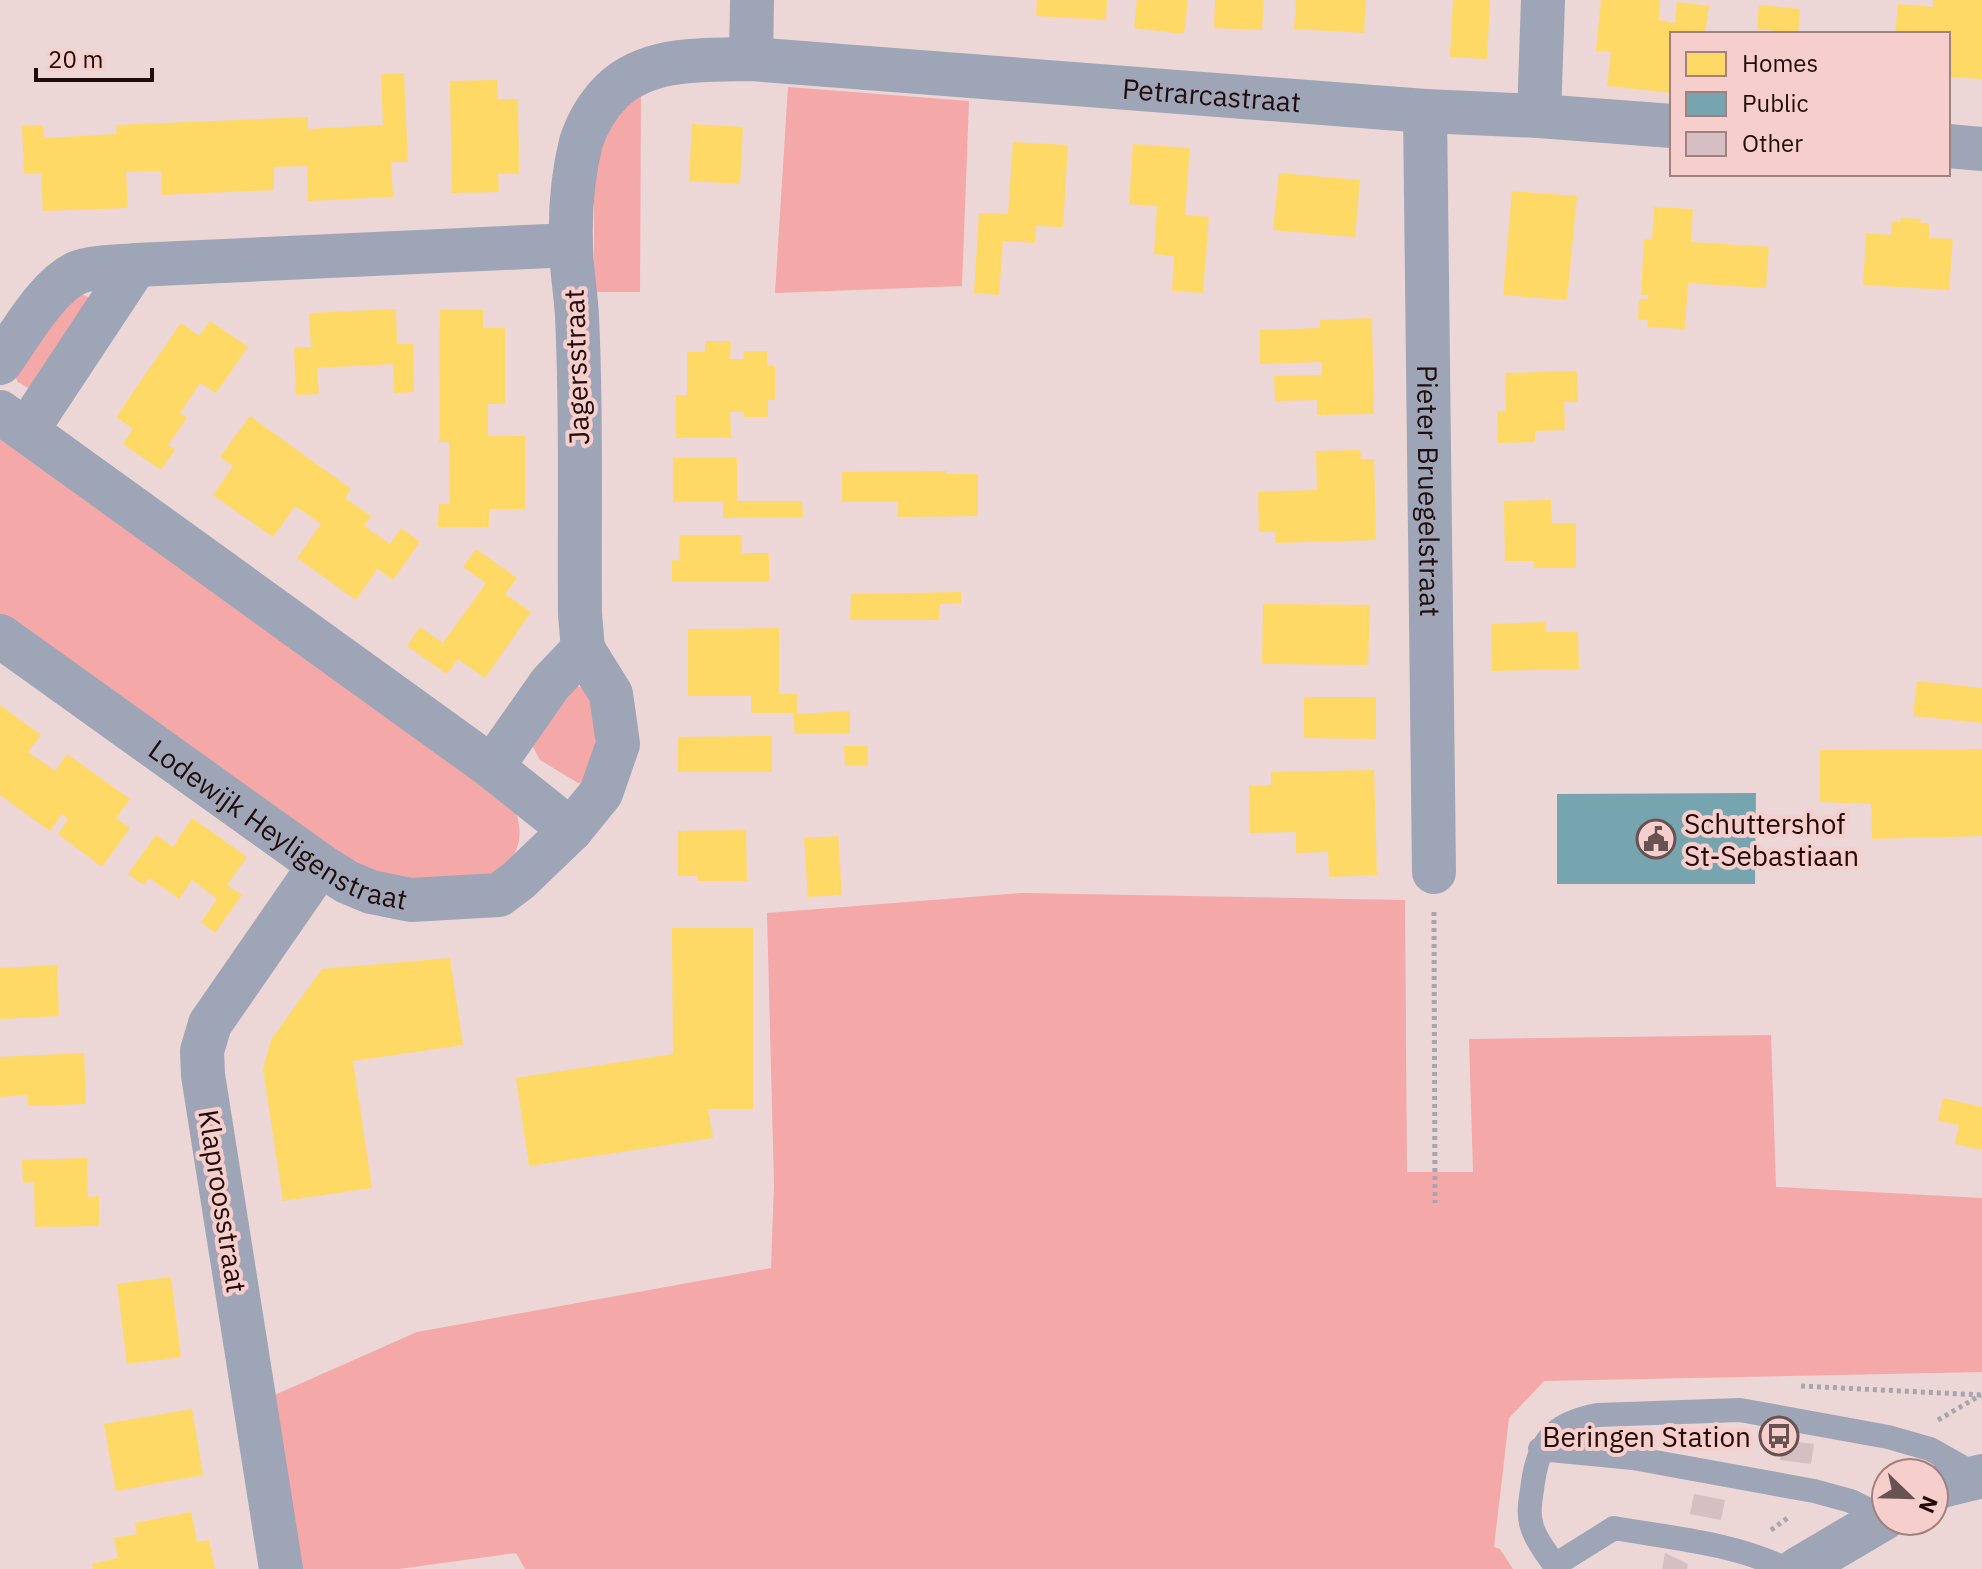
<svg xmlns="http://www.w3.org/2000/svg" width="1982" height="1569" viewBox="0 0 1982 1569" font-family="'IBM Plex Sans',sans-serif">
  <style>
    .green { fill: #f4a8a8 }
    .homes { fill: #ffd966 }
    .public { fill: #76a5af }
    .building { fill: #d5bfc3 }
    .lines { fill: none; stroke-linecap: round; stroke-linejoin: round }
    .path { stroke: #a6a6b1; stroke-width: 5; stroke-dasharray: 4 4; stroke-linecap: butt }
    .lane { stroke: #9ea5b7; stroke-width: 24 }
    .street { stroke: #9ea5b7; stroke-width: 44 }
    .labels { text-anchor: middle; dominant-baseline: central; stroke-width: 8; stroke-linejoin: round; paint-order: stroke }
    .street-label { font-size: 28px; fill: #210b0b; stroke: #f6cecc }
    .poi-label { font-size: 28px; fill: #210b0b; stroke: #f6cecc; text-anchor: start }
  </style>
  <rect width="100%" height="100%" fill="#ecd6d6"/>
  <!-- green -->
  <path class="green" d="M788,87L969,101L962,286L775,293Z
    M641,93L640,292H594V168L607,125Z
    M81,294L88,297L90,304L34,387L28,388L18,382L15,376L60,306Z
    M0,436L514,806C524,835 521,849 501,873L383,884L0,617Z
    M577,686L593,691L597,768L586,782L578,783L540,760L533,747L539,731Z
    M1022,893L1405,900L1407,1172H1473L1469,1039L1771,1035L1776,1187L1982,1198V1372L1544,1381L1509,1418L1494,1547L1500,1549L1513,1569H525L516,1553L399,1569H297L270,1397L417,1332L771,1268L774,1184L767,913Z"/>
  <!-- homes -->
  <path class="homes" d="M1037,0H1107L1106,20L1036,16Z
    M1137,0H1188L1184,34L1134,28Z
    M1215,0H1264L1262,30L1214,28Z
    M1296,0H1366L1364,33L1294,29Z
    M1453,0H1490L1487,59L1450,57Z
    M1601,0H1660L1659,20L1675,23L1677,2L1709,6L1705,34H1672V93L1607,86L1611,52L1596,51Z
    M1933,0H1982V79L1948,77V34H1895L1898,4L1933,7Z
    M1759,5L1800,9L1798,34H1771L1772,30L1757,29Z
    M404,73L408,162H391L393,197L308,201L307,166L274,167V190L162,195L161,171L126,172L128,208L43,211L41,174H24L22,126L43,125L44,138L117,134L116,125L308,117V129L383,125L381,74Z
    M497,80L498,99H517L518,101L519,174H498L499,192L452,193L450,81Z
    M692,124L743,127L740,184L689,181Z
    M1013,142L1068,145L1063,227L1036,226L1035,243L1003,241L999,295L974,293L979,213L1008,214Z
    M1133,144L1190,148L1185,215L1209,217L1203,293L1172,291L1174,256L1154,254L1157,206L1129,204Z
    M1279,173L1360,180L1355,237L1273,230Z
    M1512,191L1577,196L1567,300L1503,295Z
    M1654,207L1693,209L1691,242L1769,247L1766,288L1688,283L1685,329L1647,327V320L1638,319L1639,299H1648L1649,295H1641L1644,239L1652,240Z
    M1900,218L1921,219V223H1929V238L1953,239L1949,290L1863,285L1866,233L1891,235L1892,221L1901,222Z
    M396,309L397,344H413L414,392L394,393L393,364L317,368L319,394L296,395L294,348L311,347L309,313Z
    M440,310H483V328H505V404H488V436H525V509H489V527H438L439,504H450L449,442H439Z
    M1372,318L1374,414L1317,415V400L1275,401L1274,376L1322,375V362L1260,364V330L1320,328V320Z
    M210,321L248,347L216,393L200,383L180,413L187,418L168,445L175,450L161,470L123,444L133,429L116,417L181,323L199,336Z
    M705,341H731L730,359H744L743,351H767V366H775V400H768V417H744V412H730L731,438H676V395H687V352H705Z
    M1577,371L1578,402H1564L1565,430L1535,431V442L1498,443L1497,412L1506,411L1505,373Z
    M250,416L351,489L345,498L371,516L364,526L390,544L401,528L420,542L393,580L377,569L356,600L297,558L321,524L295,506L273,537L213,495L233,466L220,457Z
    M1360,450L1361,459H1374L1376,540L1275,543V532H1259L1258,492L1317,490L1316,451Z
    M737,457V501H802L803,517L723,518V502H673V458Z
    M946,471V474H978V516L898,517V502H842V472Z
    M1551,500L1552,523H1576V568H1534L1533,561H1505L1504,501Z
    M679,535H742V553H769V582H672V560L680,561Z
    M476,549L517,578L505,594L531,612L485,678L458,659L447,674L407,646L420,627L443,643L486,583L463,567Z
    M961,592V603L940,604L939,620H850L851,594Z
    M1263,604L1370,605L1368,665L1262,664Z
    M1545,622L1546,632H1578L1579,669L1492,671L1491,624Z
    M779,628V694H797V714L850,711V733L795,734L793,713H751V696H688V629Z
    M1917,681L1982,688V723L1913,716Z
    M1304,697H1376V739L1304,738Z
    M0,705L41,735L28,752L55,771L67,754L130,799L116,818L130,828L102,867L58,834L68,819L62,814L50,831L0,795Z
    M772,736V772H678V737Z
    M844,746H867L868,765L845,766Z
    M1982,749V836L1872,839L1871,804L1820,802V750Z
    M1374,770L1377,875L1329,877L1328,852L1296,853V832L1250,833L1249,786L1271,785V772Z
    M192,818L247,857L227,885L242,895L215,933L201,922L217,899L192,880L179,899L149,878L144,885L128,874L156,835L173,847Z
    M746,830L747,881H698V876H678V831Z
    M838,836L842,895L808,897L804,838Z
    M672,928H753V1109H708L713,1138L529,1166L516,1078L673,1054Z
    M450,958L463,1045L353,1061L372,1188L283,1201L263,1069L271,1040L322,969Z
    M57,965L59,1016L0,1019V968Z
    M84,1053L86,1104L28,1106V1095L0,1097V1057Z
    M1943,1098L1982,1107V1150L1955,1144L1959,1125L1938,1121Z
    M87,1158L88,1197L99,1196V1226L35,1227L34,1182L23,1183L22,1160Z
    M171,1277L181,1357L127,1364L117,1284Z
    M192,1409L203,1475L116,1491L104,1424Z
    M191,1512L197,1542L209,1540L215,1569H93L92,1564L118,1558L114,1538L137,1534L135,1523Z"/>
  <!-- public -->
  <path class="public" d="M1756,793L1755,884H1557V794Z"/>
  <!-- building -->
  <path class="building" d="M1782,1440L1814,1444L1811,1464L1780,1460Z
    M1694,1494L1725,1500L1721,1520L1690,1514Z
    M1665,1553L1688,1564L1687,1569H1662Z"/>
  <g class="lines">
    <!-- path -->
    <path class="path" d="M1434,912L1435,1203
      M1801,1386L1982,1395
      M1938,1420L1981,1395
      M1771,1530L1789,1517"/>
    <!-- lane -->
    <path class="lane" d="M1540,1449L1633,1458L1814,1491L1851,1501L1884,1518
      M1555,1565L1614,1528C1671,1538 1734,1543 1786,1569
      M1557,1569C1549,1556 1536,1541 1532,1527C1528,1514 1530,1502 1532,1490C1537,1444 1551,1423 1598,1415L1740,1410L1888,1437L1930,1449L1978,1476"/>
    <!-- street -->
    <g class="street">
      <path d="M751,59L752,0"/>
      <path id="s1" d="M1425,111L1434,872"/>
      <path d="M1539,116L1543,0"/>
      <path d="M1948,146L1982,149"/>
      <path d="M0,363C19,337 49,283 79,272C96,266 118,267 136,265L571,245"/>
      <path d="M0,412L492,767L571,830"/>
      <path d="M27,430L136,265"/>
      <path id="s2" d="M0,636L320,865L347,882L371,892L411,900L499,895L519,880L571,830L601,793L618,744L611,694L583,649"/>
      <path id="s3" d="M492,767L550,684L583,649L580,614C579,515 582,416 577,317C576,293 571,269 571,245C570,212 573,174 581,142C587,124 598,105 612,91C648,56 705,60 751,59L1425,111L1539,116L1672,126"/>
      <path d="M1934,1488L1982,1476"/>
      <path d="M281,1569L203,1075L202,1051L210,1024L320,865"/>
      <path d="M1798,1569L1886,1517"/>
    </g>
  </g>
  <!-- icons -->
  <defs>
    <symbol id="civic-ring" viewBox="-11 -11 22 22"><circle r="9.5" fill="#f6cecc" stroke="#685252" stroke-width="1.5"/><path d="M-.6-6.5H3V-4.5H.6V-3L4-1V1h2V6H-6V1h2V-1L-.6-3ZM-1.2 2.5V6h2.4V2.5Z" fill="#685252"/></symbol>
    <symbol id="bus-ring" viewBox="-11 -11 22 22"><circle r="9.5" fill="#f6cecc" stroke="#685252" stroke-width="1.5"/><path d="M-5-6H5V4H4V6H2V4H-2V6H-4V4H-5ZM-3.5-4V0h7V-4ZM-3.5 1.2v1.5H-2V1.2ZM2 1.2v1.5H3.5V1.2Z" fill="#685252"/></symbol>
  </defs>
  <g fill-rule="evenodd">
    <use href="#civic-ring" x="1634" y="817" width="44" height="44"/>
    <use href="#bus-ring" x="1757" y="1414" width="44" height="44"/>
  </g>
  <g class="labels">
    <!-- street labels -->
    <g class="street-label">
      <text stroke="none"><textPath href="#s3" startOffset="1326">Petrarcastraat</textPath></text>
      <text transform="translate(576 367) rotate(-92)">Jagersstraat</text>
      <text stroke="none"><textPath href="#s1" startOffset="380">Pieter Bruegelstraat</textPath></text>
      <text stroke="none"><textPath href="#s2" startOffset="338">Lodewijk Heyligenstraat</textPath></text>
      <text transform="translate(223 1201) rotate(81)">Klaproosstraat</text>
    </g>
    <!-- poi labels -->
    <g class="poi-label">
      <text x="1684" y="823">Schuttershof<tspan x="1684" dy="32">St-Sebastiaan</tspan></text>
      <text x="1751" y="1436" text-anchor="end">Beringen Station</text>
    </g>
  </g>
  <!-- legend -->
  <rect x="1670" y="32" width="280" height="144" fill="#f6cecc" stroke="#a1807f" stroke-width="2"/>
  <rect x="1686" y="52" width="40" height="24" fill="#ffd966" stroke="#a1807f" stroke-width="2"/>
  <text x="1742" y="72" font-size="24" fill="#210b0b">Homes</text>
  <rect x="1686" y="92" width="40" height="24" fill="#76a5af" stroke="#a1807f" stroke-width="2"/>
  <text x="1742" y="112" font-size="24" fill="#210b0b">Public</text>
  <rect x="1686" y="132" width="40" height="24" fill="#d5bfc3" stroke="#a1807f" stroke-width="2"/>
  <text x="1742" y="152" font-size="24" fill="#210b0b">Other</text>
  <!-- north arrow -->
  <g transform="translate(1910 1497) rotate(113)"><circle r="38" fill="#f6cecc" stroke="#a1807f" stroke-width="2"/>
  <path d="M0-6L14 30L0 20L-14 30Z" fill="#685252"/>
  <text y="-12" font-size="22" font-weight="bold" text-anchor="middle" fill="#210b0b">N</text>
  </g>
  <!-- scale -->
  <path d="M36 68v12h116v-12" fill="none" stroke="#210b0b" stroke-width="4"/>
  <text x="48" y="68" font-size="24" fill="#210b0b" stroke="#f6cecc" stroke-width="6" paint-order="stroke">20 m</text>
</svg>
